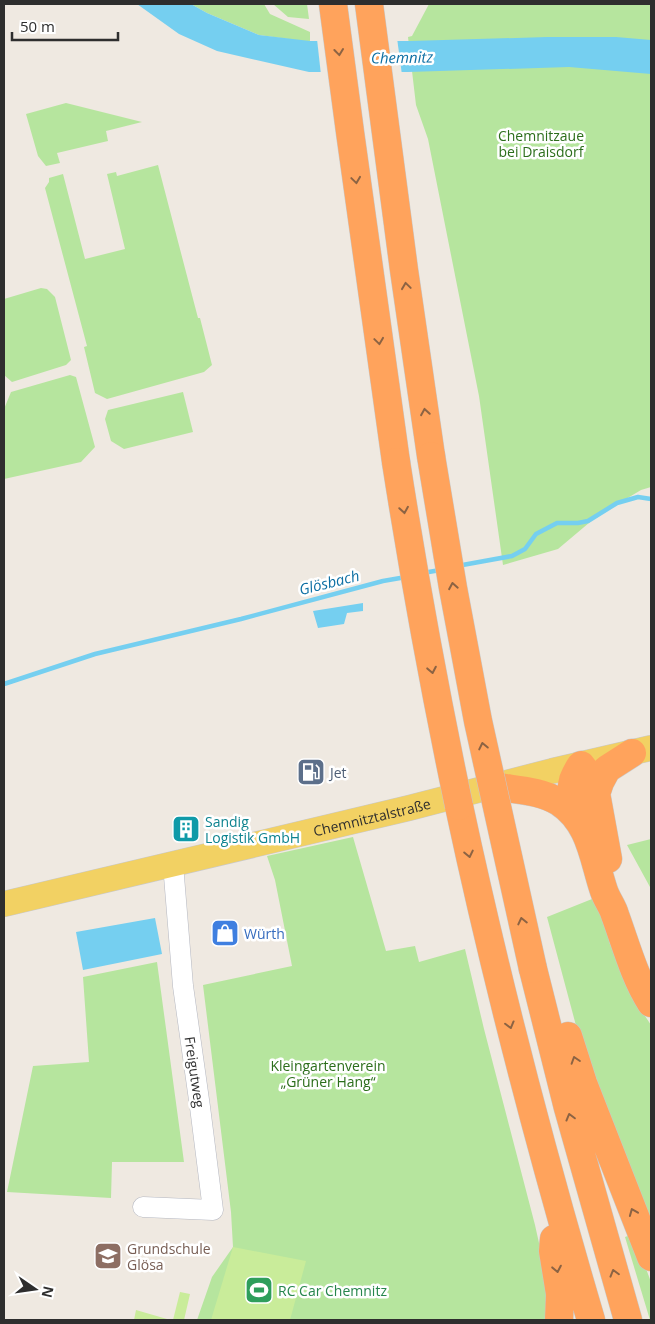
<svg xmlns="http://www.w3.org/2000/svg" width="655" height="1324" viewBox="0 0 655 1324" font-family="'Open Sans',sans-serif">
  <style>
    .green { fill: #b6e59e }
    .pitch { fill: #c9ec9a }
    .water { fill: #75cff0 }
    .pier { fill: #efe9e1 }
    .lines { fill: none; stroke-linecap: round; stroke-linejoin: round }
    .stream { stroke: #75cff0; stroke-width: 4.5 }
    .minor-casing { stroke: #b4b7c1; stroke-width: 21 }
    .major-casing { stroke: #c9c9c9; stroke-width: 26 }
    .highway-casing { stroke: #c9c9c9; stroke-width: 29 }
    .minor { stroke: #fff; stroke-width: 20 }
    .major { stroke: #f2d163; stroke-width: 25 }
    .highway { stroke: #ffa35c; stroke-width: 28 }
    .highway-bridge-casing { stroke: #c9c9c9; stroke-width: 29; stroke-linecap: butt }
    .highway-bridge { stroke: #ffa35c; stroke-width: 28 }
    .oneway { stroke: #8c6343 }
    .labels { text-anchor: middle; dominant-baseline: central; stroke-width: 5; stroke-linejoin: round; paint-order: stroke }
    .park-label { font-size: 14px; fill: #2c6e1b; stroke: #fff }
    .service-label { font-size: 14px; fill: #4e5e75; stroke: #fff; text-anchor: start }
    .street-label { font-size: 14px; fill: #2e2e2e; stroke: #fff }
    .culture-label { font-size: 14px; fill: #0d838f; stroke: #fff; text-anchor: start }
    .shop-label { font-size: 14px; fill: #366cbe; stroke: #fff; text-anchor: start }
    .education-label { font-size: 14px; fill: #785e54; stroke: #fff; text-anchor: start }
    .leisure-label { font-size: 14px; fill: #27864d; stroke: #fff; text-anchor: start }
    .water-label { font-size: 15px; font-style: italic; fill: #0d6fa3; stroke: #fff }
  </style>
  <rect width="100%" height="100%" fill="#efe9e1"/>
  <!-- green -->
  <path class="green" d="M191,4H264L270,14L310,32V42L259,35L207,13Z
    M273,4H307L309,19L288,17Z
    M429,4H651V487L641,490L596,517L558,549L503,565L479,396L428,139L416,105L408,37L412,36Z
    M66,103L142,122L106,131L108,141L57,153L60,163L46,166L38,156L26,114Z
    M158,165L198,318H200L212,365L204,372L107,399L95,393L84,347L87,346L45,188L49,182V178L63,174L85,259L125,249L107,174L116,172L117,176Z
    M41,288L47,289L55,297L71,360L66,365L12,382L4,375V299Z
    M70,375L76,377L95,447L81,462L4,479V409L11,392Z
    M183,392L193,432L124,449L111,441L105,419L108,410Z
    M353,837L386,951L415,946L419,962L465,949L484,1029L535,1225L545,1270L549,1302L547,1320H197L212,1277L233,1247L231,1212L203,985L292,966L275,880L267,856Z
    M651,839V887H650L627,845Z
    M597,897L610,944L645,1016L651,1025V1235L590,1078L547,917Z
    M157,962L184,1162H112L111,1198L7,1192L33,1066L89,1062L83,977Z
    M633,1234L651,1282V1320H650L625,1237Z"/>
  <!-- pitch -->
  <path class="pitch" d="M233,1247L306,1261L290,1320H211Z
    M180,1292L190,1294L184,1320H173Z
    M136,1310L167,1319L166,1320H134Z"/>
  <!-- water -->
  <path class="water" d="M137,4H191L207,13L259,35L310,41H410L547,37H616L651,40V74L569,67L408,72H309L217,51L179,34Z
    M363,603V611L347,613L344,624L318,628L313,611Z
    M155,918L162,954L83,970L76,932Z"/>
  <!-- pier -->
  <path class="pier" d="M397,38L402,75H321L317,39Z"/>
  <g class="lines">
    <!-- stream -->
    <path class="stream" d="M457,566L512,556L525,549L536,534L557,523H578L588,521L617,503L638,497L651,499
      M423,573L440,570
      M4,684L95,654L241,619L383,581L406,577"/>
    <defs>
      <path id="minor" d="M143,1207L213,1210L200,1107L183,986L173,864"/>
      <g id="major">
        <path id="s1" d="M4,904L409,808L552,771L651,748"/>
      </g>
      <path id="highway" d="M333,4L350,132L396,462
        M369,4L404,270L431,456
        M493,786C515,790 540,790 559,802C591,823 593,859 604,891C607,900 613,907 615,915C626,945 634,976 651,1003
        M596,794L600,782L607,769L632,753
        M459,806C496,979 541,1151 591,1320
        M579,820C575,808 569,793 573,780C575,775 578,769 581,765L594,782L608,859
        M533,969L568,1108L628,1320
        M568,1036L583,1083L651,1257
        M554,1239L553,1251L560,1294L559,1320"/>
    </defs>
    <!-- minor casing -->
    <use href="#minor" class="minor-casing"/>
    <!-- major casing -->
    <use href="#major" class="major-casing"/>
    <!-- highway casing -->
    <use href="#highway" class="highway-casing"/>
    <!-- minor -->
    <use href="#minor" class="minor"/>
    <!-- major -->
    <use href="#major" class="major"/>
    <!-- highway -->
    <use href="#highway" class="highway"/>
    <defs>
      <path id="highway-bridge" d="M431,456L453,588L478,721L533,969
        M396,462C414,577 435,692 459,806"/>
    </defs>
    <!-- highway-bridge casing -->
    <use href="#highway-bridge" class="highway-bridge-casing"/>
    <!-- highway-bridge -->
    <use href="#highway-bridge" class="highway-bridge"/>
  </g>
  <!-- one-way arrows -->
  <defs><path id="oneway-chevron" d="M-2-3.5L2.5 0L-2 3.5" fill="none" stroke-width="1.6" stroke-linecap="round" stroke-linejoin="round" transform="scale(1.25)"/></defs>
  <g class="oneway">
    <use href="#oneway-chevron" transform="translate(339 52) rotate(83)"/>
    <use href="#oneway-chevron" transform="translate(356 180) rotate(82)"/>
    <use href="#oneway-chevron" transform="translate(406 286) rotate(-98)"/>
    <use href="#oneway-chevron" transform="translate(379 341) rotate(82)"/>
    <use href="#oneway-chevron" transform="translate(425 412) rotate(-99)"/>
    <use href="#oneway-chevron" transform="translate(404 510) rotate(81)"/>
    <use href="#oneway-chevron" transform="translate(453 586) rotate(-100)"/>
    <use href="#oneway-chevron" transform="translate(432 670) rotate(79)"/>
    <use href="#oneway-chevron" transform="translate(483 746) rotate(-102)"/>
    <use href="#oneway-chevron" transform="translate(469 854) rotate(78)"/>
    <use href="#oneway-chevron" transform="translate(522 921) rotate(-103)"/>
    <use href="#oneway-chevron" transform="translate(510 1025) rotate(75)"/>
    <use href="#oneway-chevron" transform="translate(575 1060) rotate(-108)"/>
    <use href="#oneway-chevron" transform="translate(570 1117) rotate(-105)"/>
    <use href="#oneway-chevron" transform="translate(633 1212) rotate(-112)"/>
    <use href="#oneway-chevron" transform="translate(557 1269) rotate(79)"/>
    <use href="#oneway-chevron" transform="translate(614 1273) rotate(-106)"/>
  </g>
  <!-- icons -->
  <defs>
    <symbol id="fuel-square" viewBox="-11 -11 22 22"><rect x="-9" y="-9" width="18" height="18" rx="4" fill="#5c6f8a" stroke="#fff"/><path d="M-5.5-6h7V0h2V4h1.3V-2.5L3-4.5l.8-.8L6-3V5H2.5V1h-1V6h-7ZM-4.2-4.7v3.2H.2V-4.7Z" fill="#fff"/></symbol>
    <symbol id="building-square" viewBox="-11 -11 22 22"><rect x="-9" y="-9" width="18" height="18" rx="4" fill="#0f9aa8" stroke="#fff"/><path d="M-4-6H4V6H1V3H-1V6H-4ZM-2.5-4.3h1.7v1.8h-1.7ZM.8-4.3h1.7v1.8H.8ZM-2.5-1h1.7V.8h-1.7ZM.8-1h1.7V.8H.8Z" fill="#fff"/></symbol>
    <symbol id="shop-square" viewBox="-11 -11 22 22"><rect x="-9" y="-9" width="18" height="18" rx="4" fill="#3f7fe0" stroke="#fff"/><path d="M-5-2.5h2.3a2.7 3.5 0 0 1 5.4 0H5L5.5 6h-11ZM-1.5-2.5h3a1.5 2.3 0 0 0-3 0Z" fill="#fff"/></symbol>
    <symbol id="school-square" viewBox="-11 -11 22 22"><rect x="-9" y="-9" width="18" height="18" rx="4" fill="#8d6e63" stroke="#fff"/><path d="M0-5L7-2L0 1L-7-2ZM-4 1L0 2.5L4 1V4Q0 6-4 4Z" fill="#fff"/></symbol>
    <symbol id="stadium-square" viewBox="-11 -11 22 22"><rect x="-9" y="-9" width="18" height="18" rx="4" fill="#2e9e5b" stroke="#fff"/><path d="M0-5a6.5 5 0 1 0 0 10a6.5 5 0 1 0 0-10ZM-3.5-1.8h7v3.6h-7Z" fill="#fff"/></symbol>
  </defs>
  <g fill-rule="evenodd">
    <use href="#fuel-square" x="295" y="756" width="32" height="32"/>
    <use href="#building-square" x="170" y="813" width="32" height="32"/>
    <use href="#shop-square" x="209" y="917" width="32" height="32"/>
    <use href="#school-square" x="92" y="1240" width="32" height="32"/>
    <use href="#stadium-square" x="243" y="1274" width="32" height="32"/>
  </g>
  <g class="labels">
    <!-- park labels -->
    <g class="park-label">
      <text x="541" y="135">Chemnitzaue<tspan x="541" dy="16">bei Draisdorf</tspan></text>
      <text x="328" y="1065">Kleingartenverein<tspan x="328" dy="16">„Grüner Hang“</tspan></text>
    </g>
    <!-- service labels -->
    <g class="service-label">
      <text x="330" y="772">Jet</text>
    </g>
    <!-- street labels -->
    <g class="street-label">
      <text stroke="none"><textPath href="#s1" startOffset="378">Chemnitztalstraße</textPath></text>
      <text transform="translate(195 1072) rotate(82)">Freigutweg</text>
    </g>
    <!-- culture labels -->
    <g class="culture-label">
      <text x="205" y="821">Sandig<tspan x="205" dy="16">Logistik GmbH</tspan></text>
    </g>
    <!-- shop labels -->
    <g class="shop-label">
      <text x="244" y="933">Würth</text>
    </g>
    <!-- education labels -->
    <g class="education-label">
      <text x="127" y="1248">Grundschule<tspan x="127" dy="16">Glösa</tspan></text>
    </g>
    <!-- leisure labels -->
    <g class="leisure-label">
      <text x="278" y="1290">RC Car Chemnitz</text>
    </g>
    <!-- water labels -->
    <g class="water-label">
      <text transform="translate(402 57) rotate(-1)">Chemnitz</text>
      <text transform="translate(329 582) rotate(-14)">Glösbach</text>
    </g>
  </g>
  <!-- border -->
  <rect width="655" height="1324" fill="none" stroke="#2e2e2e" stroke-width="10"/>
  <!-- north arrow -->
  <g transform="translate(35 1289) rotate(103)" stroke="#ffffff" stroke-width="4" paint-order="stroke">
  <path d="M0-4L9 19L0 12L-9 19Z" fill="#2e2e2e"/>
  <text y="-8" font-size="14" font-weight="bold" text-anchor="middle" fill="#2e2e2e">N</text>
  </g>
  <!-- scale -->
  <path d="M12 32v8h106v-8" fill="none" stroke="#2e2e2e" stroke-width="2.5"/>
  <text x="20" y="32" font-size="15" fill="#2e2e2e" stroke="#ffffff" stroke-width="4" paint-order="stroke">50 m</text>
</svg>
